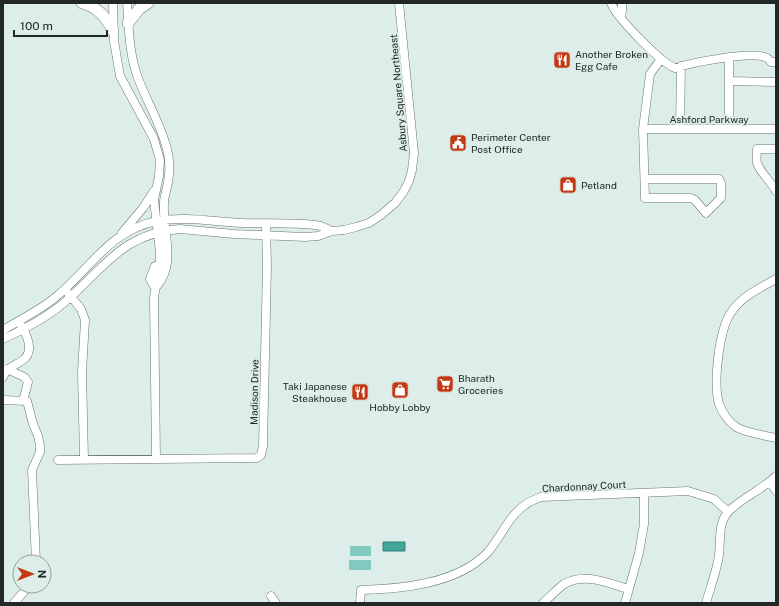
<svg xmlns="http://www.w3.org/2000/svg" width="779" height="606" viewBox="0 0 779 606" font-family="'Public Sans',sans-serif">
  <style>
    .green { fill: #82c9bf }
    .water { fill: #42a59a; stroke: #388078 }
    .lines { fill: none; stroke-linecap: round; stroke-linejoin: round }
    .minor-casing { stroke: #677674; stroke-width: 9 }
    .major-casing { stroke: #677674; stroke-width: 12 }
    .minor { stroke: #fff; stroke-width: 8 }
    .major { stroke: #fff; stroke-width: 11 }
    .labels { text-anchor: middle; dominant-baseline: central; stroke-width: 3.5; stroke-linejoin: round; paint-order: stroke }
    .poi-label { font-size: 10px; fill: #222827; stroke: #dcedea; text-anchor: start }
    .street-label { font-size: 10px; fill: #222827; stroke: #dcedea }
  </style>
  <rect width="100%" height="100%" fill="#dcedea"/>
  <!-- green -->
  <path class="green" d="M350,546H371V556H350Z
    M349,560H371V570H349Z"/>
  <!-- water -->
  <path class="water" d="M383,542H405V551H383Z"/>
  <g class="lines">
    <defs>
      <path id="minor" d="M113,3L114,41L120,76L154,139L160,160L159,176L154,200L160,252V265L154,297L156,458
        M127,3C129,29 129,54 138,78C147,102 161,125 167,149C170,160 170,171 168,182C167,190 164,196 164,203C162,231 177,263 157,286
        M611,3C617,18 660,62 675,68C691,63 754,50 767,58C769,59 770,61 771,62H776
        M621,17L622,11V3
        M729,57V81
        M729,115V81L776,82
        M643,129H776
        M680,129L681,66
        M776,149H757C757,153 756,159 757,163C760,172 771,182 776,191
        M645,179H719L721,183V198L706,213L695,200L691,198H645L643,129L650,74L661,59
        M122,233L143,208L154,191
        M776,279C760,288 740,297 730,314C719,332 713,383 719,404C722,412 729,423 738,428C746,432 766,436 776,438
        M155,288L150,279L155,266H158
        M68,293L81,309L85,320L82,372L84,459
        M3,330C21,319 41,310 57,296C91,268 110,230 157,221C186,216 214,222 242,223C266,224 291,222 315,225C321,225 327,229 332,231
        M3,339C25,329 48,317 66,301C105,267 123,233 180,229L234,234L305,237L318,236L332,231L344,230L356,227L369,223L381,215L395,203L404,191L409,181L412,170L414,153L399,3
        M7,369L24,377L28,382L23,401
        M3,377C7,367 15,366 23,360C35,351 27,335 21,325
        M3,400L27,401L33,424L38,436L40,445V452L32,470L36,562
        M58,460L257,458L261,455L263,446L267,266L266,224
        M770,482L776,491
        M271,596L276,603
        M14,603L29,586
        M360,603L361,590C401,589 457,584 487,553C500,539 509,515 525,505C530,501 536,499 541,497L688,491L714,499L728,512
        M543,603C550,597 557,589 564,584C584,572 608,583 628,589
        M625,603L639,553L644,524V493
        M706,603C710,589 715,575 718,561C722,545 716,524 729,511C743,497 762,490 776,476"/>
      <path id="major" d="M82,3C98,7 106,17 113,31
        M128,23L139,9L148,3"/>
    </defs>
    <!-- minor casing -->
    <use href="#minor" class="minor-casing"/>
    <!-- major casing -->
    <use href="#major" class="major-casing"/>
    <!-- minor -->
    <use href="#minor" class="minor"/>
    <!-- major -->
    <use href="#major" class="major"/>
  </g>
  <!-- icons -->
  <defs>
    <symbol id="restaurant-square" viewBox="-11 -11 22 22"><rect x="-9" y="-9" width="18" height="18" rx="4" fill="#c33915" stroke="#dcedea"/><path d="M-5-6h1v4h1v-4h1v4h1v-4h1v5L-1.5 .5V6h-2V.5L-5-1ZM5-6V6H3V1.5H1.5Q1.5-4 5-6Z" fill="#fff"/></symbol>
    <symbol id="civic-square" viewBox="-11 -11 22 22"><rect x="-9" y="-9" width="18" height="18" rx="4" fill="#c33915" stroke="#dcedea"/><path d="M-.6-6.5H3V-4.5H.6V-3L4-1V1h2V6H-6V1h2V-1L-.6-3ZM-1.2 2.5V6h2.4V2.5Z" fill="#fff"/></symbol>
    <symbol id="shop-square" viewBox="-11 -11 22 22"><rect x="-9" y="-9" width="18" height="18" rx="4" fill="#c33915" stroke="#dcedea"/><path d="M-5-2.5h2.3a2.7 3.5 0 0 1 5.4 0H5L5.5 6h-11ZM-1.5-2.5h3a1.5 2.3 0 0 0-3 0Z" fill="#fff"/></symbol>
    <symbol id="supermarket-square" viewBox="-11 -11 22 22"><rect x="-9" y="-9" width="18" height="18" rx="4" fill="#c33915" stroke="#dcedea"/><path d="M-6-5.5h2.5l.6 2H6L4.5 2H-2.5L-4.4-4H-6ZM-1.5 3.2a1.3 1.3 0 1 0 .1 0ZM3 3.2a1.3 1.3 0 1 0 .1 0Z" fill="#fff"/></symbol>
  </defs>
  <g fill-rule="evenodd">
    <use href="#restaurant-square" x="552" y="50" width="20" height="20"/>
    <use href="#civic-square" x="448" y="133" width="20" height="20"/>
    <use href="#shop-square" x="558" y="175" width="20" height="20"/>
    <use href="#supermarket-square" x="435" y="374" width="20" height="20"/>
    <use href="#shop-square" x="390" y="380" width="20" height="20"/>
    <use href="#restaurant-square" x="350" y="382" width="20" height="20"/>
  </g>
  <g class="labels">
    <!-- poi labels -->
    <g class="poi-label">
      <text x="575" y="54">Another Broken<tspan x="575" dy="12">Egg Cafe</tspan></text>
      <text x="471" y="137">Perimeter Center<tspan x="471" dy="12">Post Office</tspan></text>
      <text x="581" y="185">Petland</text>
      <text x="458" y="378">Bharath<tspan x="458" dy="12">Groceries</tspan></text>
      <text x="347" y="386" text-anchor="end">Taki Japanese<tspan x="347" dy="12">Steakhouse</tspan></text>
      <text x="400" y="407" text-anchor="middle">Hobby Lobby</text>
    </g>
    <!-- street labels -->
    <g class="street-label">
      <text transform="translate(398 93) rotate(-95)">Asbury Square Northeast</text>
      <text x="709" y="119">Ashford Parkway</text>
      <text transform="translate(254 392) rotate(-89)">Madison Drive</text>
      <text transform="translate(584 486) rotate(-3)">Chardonnay Court</text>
    </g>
  </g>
  <!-- border -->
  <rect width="779" height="606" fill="none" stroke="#222827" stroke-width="8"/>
  <!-- north arrow -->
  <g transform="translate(32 574) rotate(90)"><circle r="19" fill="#dcedea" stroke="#929e9c"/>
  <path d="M0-3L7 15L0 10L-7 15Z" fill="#c33915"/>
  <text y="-6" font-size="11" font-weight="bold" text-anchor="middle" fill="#222827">N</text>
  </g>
  <!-- scale -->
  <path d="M14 30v6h93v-6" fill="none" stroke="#222827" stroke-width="2"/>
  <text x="20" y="30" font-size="12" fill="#222827" stroke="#dcedea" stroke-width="3" paint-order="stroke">100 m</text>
</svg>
